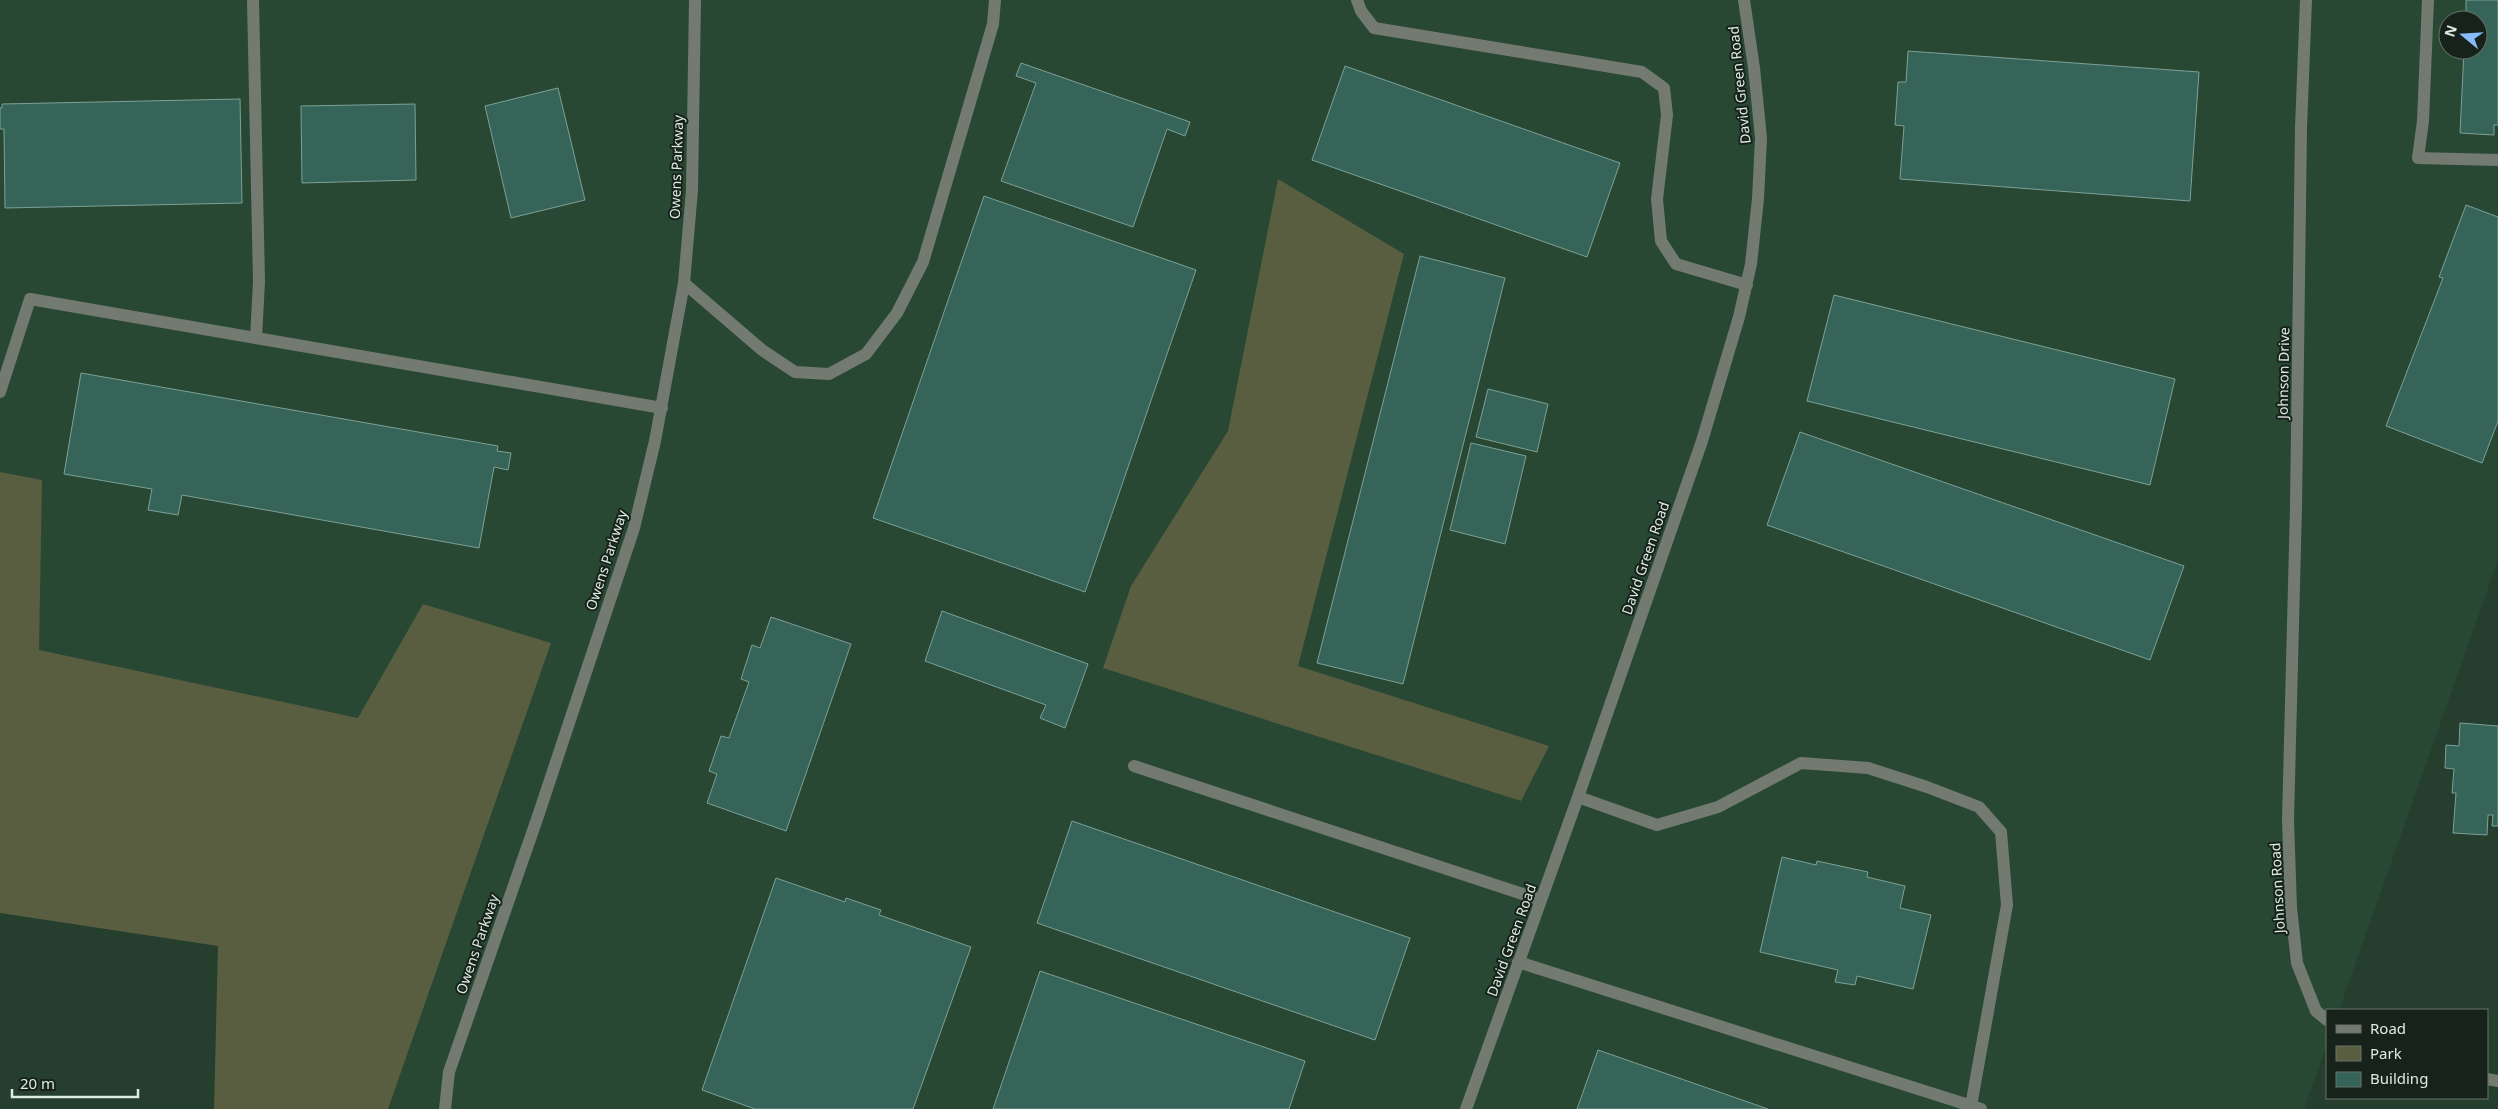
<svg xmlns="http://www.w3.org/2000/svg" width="2498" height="1109" viewBox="0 0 2498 1109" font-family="'Noto Sans',sans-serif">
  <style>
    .built { fill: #284834; fill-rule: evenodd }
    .green { fill: #595e41 }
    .building { fill: #376458; stroke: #7da197 }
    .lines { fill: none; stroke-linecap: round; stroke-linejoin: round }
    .minor { stroke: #737b70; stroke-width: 12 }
    .labels { text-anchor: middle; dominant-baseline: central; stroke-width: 4; stroke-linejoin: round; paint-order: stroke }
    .street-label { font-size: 14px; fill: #ddece2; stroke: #17221b }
  </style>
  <rect width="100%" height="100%" fill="#253e2e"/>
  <!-- built -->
  <path class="built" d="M0,0H2498V560L2339,1010H2327V1045L2304,1109H360L457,811L0,724ZM2448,20H2478V50H2448Z"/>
  <!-- green -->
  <path class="green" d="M1278,179L1404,254L1298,666L1549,746L1521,801L1103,668L1131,586L1228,431Z
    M0,472L42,480L39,650L358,718L423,604L551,643L388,1109H214L218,946L0,913Z"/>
  <!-- building -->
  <path class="building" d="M2466,0H2498V125H2494V135L2460,133L2464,50H2478V20H2466Z
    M1908,51L2199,72L2190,201L1900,179L1904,126L1895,125L1898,82H1906Z
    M1021,63L1190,122L1185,136L1167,129L1133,227L1001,181L1036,83L1016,76Z
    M1345,66L1620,163L1587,257L1312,160Z
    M558,88L585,200L511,218L485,106Z
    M240,99L242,203L5,208L4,129H0V108H2V104Z
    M415,104L416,180L302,183L301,106Z
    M984,196L1196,270L1085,592L873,518Z
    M2466,205L2498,217V421L2482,463L2386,426L2443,278L2439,277Z
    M1420,256L1505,278L1403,684L1317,663Z
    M1834,295L2175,379L2150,485L1807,401Z
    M81,373L498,446L497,451L511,453L508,470L494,467L479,548L182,495L178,515L148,510L152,489L64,474Z
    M1488,389L1548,404L1537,452L1476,437Z
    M1800,432L2184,566L2150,660L1767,525Z
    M1471,443L1526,456L1505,544L1450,530Z
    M942,611L1088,664L1065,728L1040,718L1046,705L925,661Z
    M771,617L851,644L786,831L707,803L717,774L709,771L721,736L729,738L749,682L741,679L752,645L760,648Z
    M2460,723L2498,726V826H2492L2493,815H2488L2487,835L2453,833L2456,793H2452L2454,769L2445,768L2446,745L2459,746Z
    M1072,821L1410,938L1375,1040L1037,923Z
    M1782,857L1816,865L1817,861L1868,872L1867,877L1905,886L1900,908L1931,915L1913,989L1857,976L1855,985L1835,982L1838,970L1760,952Z
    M776,878L845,902L846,898L881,910L879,915L971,947L913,1109H755L702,1090Z
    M1040,971L1305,1061L1289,1109H993Z
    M1598,1050L1768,1109H1577Z"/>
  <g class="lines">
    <!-- minor -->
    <path class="minor" d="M253,0L259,282L256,338L662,408
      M1357,0L1361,11L1374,28L1642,72L1664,88L1667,115L1657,199L1661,241L1676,264L1747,285
      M2306,0L2301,128L2296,507L2288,820L2291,908L2297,963L2316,1011L2327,1020
      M2428,0L2423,121L2418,158L2498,160
      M684,283L762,350L795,372L829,374L866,354L897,313L923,262L993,24L995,0
      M0,392L30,299L256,338
      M1134,766L1541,900
      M1578,797L1657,825L1718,807L1801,763L1868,768L1927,787L1979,807L2001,832L2007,905L1971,1106
      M1518,962L1981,1109
      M2487,1079L2498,1081
      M445,1109L449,1072L537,819L634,528L655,441L684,283L692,190L695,0
      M1466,1109L1578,797L1702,441L1739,317L1751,264L1758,199L1761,138L1754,68L1744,0"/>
  </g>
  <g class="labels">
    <!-- street labels -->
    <g class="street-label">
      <text transform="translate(1739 85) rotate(-96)">David Green Road</text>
      <text transform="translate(676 167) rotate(-88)">Owens Parkway</text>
      <text transform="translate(2283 373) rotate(-89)">Johnson Drive</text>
      <text transform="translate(1645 558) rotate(-71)">David Green Road</text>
      <text transform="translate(606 560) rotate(-72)">Owens Parkway</text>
      <text transform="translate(2277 888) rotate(-93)">Johnson Road</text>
      <text transform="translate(1511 940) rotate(-70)">David Green Road</text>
      <text transform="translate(477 944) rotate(-71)">Owens Parkway</text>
    </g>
  </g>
  <!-- legend -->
  <rect x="2326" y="1009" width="162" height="90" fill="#17221b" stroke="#66736b"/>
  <rect x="2336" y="1025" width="25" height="8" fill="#737b70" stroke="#66736b"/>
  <text x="2370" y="1034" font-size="15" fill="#ddece2">Road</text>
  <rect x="2336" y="1046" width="25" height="15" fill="#595e41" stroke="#66736b"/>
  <text x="2370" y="1059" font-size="15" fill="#ddece2">Park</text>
  <rect x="2336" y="1072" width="25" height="15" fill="#376458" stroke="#66736b"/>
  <text x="2370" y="1084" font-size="15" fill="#ddece2">Building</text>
  <!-- north arrow -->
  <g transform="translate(2463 35) rotate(288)"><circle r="24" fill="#17221b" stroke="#66736b"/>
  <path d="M0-4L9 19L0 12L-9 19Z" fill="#87bbfb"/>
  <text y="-8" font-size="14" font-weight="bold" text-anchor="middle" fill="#ddece2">N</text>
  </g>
  <!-- scale -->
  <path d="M12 1089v8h126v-8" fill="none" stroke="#ddece2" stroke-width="2.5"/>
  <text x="20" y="1089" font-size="15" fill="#ddece2" stroke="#17221b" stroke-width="4" paint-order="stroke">20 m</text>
</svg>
